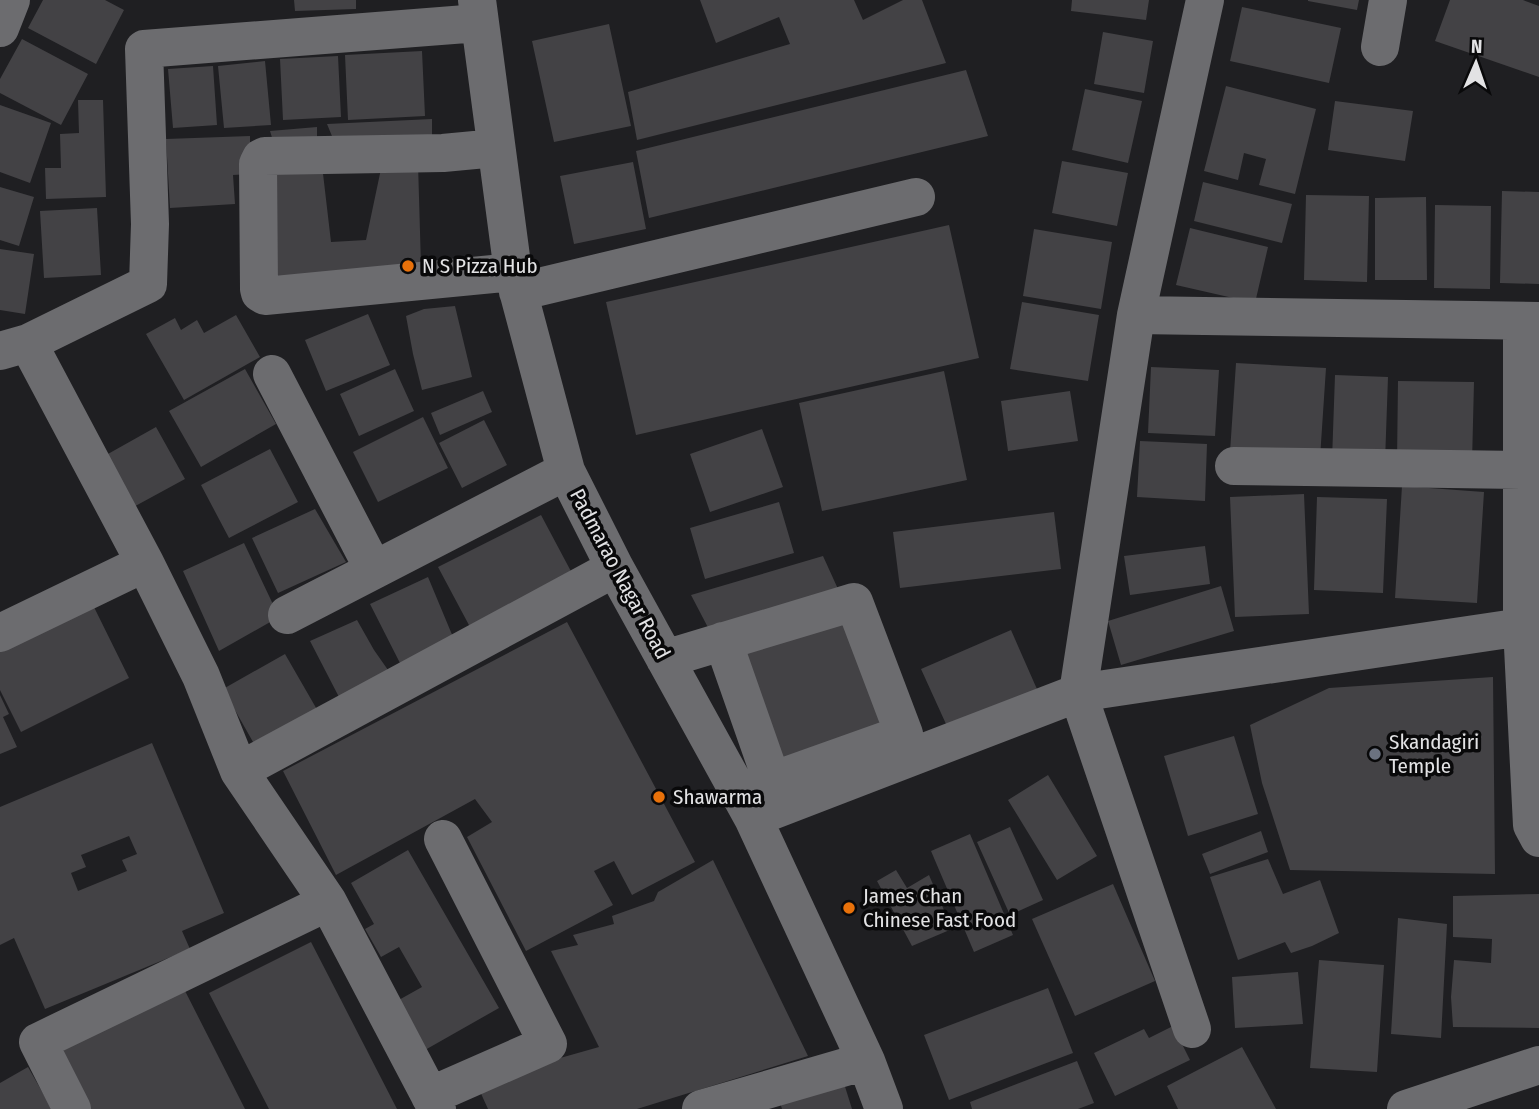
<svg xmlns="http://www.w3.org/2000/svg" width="1539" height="1109" viewBox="0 0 1539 1109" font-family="'Fira Sans Condensed',sans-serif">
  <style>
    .building { fill: #434245; fill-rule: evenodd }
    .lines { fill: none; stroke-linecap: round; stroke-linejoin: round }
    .minor { stroke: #6c6c6f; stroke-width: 38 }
    .food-dot { fill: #e8710a; stroke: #09090a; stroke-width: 2.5 }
    .worship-dot { fill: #6b7280; stroke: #09090a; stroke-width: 2.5 }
    .labels { text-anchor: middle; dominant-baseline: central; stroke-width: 7; stroke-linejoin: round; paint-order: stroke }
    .poi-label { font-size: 21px; fill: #e2e2e4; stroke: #09090a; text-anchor: start }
    .street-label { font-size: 21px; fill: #e2e2e4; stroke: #09090a }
  </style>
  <rect width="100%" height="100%" fill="#1f1f22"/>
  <!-- building -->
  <path class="building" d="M43,0H105L124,10L96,64L28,28Z
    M294,0H356V9L295,11Z
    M700,0H854L863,20L903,0H922L946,63L637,140L628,92L790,44L779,17L716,43Z
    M1072,0H1149L1146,20L1071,11Z
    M1308,0H1359L1357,10L1308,1Z
    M1450,0H1523L1539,6V77L1435,41Z
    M1242,7L1341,28L1329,83L1230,61Z
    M609,24L631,126L554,142L532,41Z
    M1103,32L1153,41L1144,93L1094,84Z
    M22,39L88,74L61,125L0,93V79Z
    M422,51L425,116L348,120L345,55Z
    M338,56L341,117L283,120L280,59Z
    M265,61L271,125L224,128L218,66Z
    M213,66L217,125L173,128L168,69Z
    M966,70L988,136L649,218L636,151Z
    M1226,86L1316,109L1295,194L1259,185L1266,159L1244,153L1238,180L1204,171Z
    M1085,89L1142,101L1128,163L1072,150Z
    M78,100H103L106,197L46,199L45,168H61L60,134L79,133Z
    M1335,101L1413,111L1405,161L1328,150Z
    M0,105L51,123L30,183L0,172Z
    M432,119V145L334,141L327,124Z
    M317,127V143L274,144L270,131Z
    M250,136V174L233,175L235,204L170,208L166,139Z
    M1062,161L1128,173L1117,226L1052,213Z
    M633,162L646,229L574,244L560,176Z
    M418,163L421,266L271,277L267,167L322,165L331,242L366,240L382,164Z
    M1203,182L1292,204L1282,243L1194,221Z
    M0,187L34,197L19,246L0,240Z
    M1502,191L1539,192V284L1500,283Z
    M1306,195L1369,196L1367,282L1304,280Z
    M1426,197L1427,280H1375V198Z
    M1435,205L1491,206L1490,289L1434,288Z
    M97,208L101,275L44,278L40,211Z
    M949,225L979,358L636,435L606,302Z
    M1190,228L1268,247L1255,303L1176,285Z
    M1034,229L1112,242L1101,309L1023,296Z
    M0,249L34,254L25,314L0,310Z
    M1022,302L1099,315L1088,381L1010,369Z
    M455,306L472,377L422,390L413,354L406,316L424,309Z
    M368,314L390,365L326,391L305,340Z
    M236,315L260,357L184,400L146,334L175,318L181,330L197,320L204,333Z
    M1236,363L1326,368L1320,458L1230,452Z
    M1151,367L1219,370L1215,436L1148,433Z
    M245,369L276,424L201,467L169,411Z
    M395,369L414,411L359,436L340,394Z
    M944,371L967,480L822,511L799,403Z
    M1335,375L1388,377L1385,462L1332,460Z
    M1398,381L1474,382L1472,463L1397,461Z
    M483,391L492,412L440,435L431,413Z
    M1070,391L1078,441L1008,451L1001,401Z
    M423,417L448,468L378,502L353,452Z
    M484,420L507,465L462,488L439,443Z
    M156,427L185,479L128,510L99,459Z
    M762,429L783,487L710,512L690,454Z
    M1140,441L1207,444L1205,501L1137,497Z
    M270,449L298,502L229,538L201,485Z
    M1402,486L1484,492L1477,603L1395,598Z
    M1304,494L1309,614L1235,617L1230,497Z
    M1317,497L1387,499L1383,593L1314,590Z
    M779,502L794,553L705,579L690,528Z
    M315,509L346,562L278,593L252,538Z
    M1054,512L1061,569L900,588L893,532Z
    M541,515L574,577L470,627L438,567Z
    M244,543L279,617L219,651L183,571Z
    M1205,546L1210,584L1130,595L1124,556Z
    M823,556L843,600L714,639L691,595Z
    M428,577L453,637L403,669L370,604Z
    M1221,586L1234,631L1121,665L1108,621Z
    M91,601L129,678L21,732L0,690V645Z
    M853,610L898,731L778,775L734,653Z
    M357,620L374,650L388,670L340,699L310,641Z
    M567,622L695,862L632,895L614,861L594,871L613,905L526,951L467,837L492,822L475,799L336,875L283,771Z
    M1011,630L1040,696L951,735L921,669Z
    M285,654L319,713L257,749L223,689Z
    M1493,677L1495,874L1290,870L1262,783L1250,725L1329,688Z
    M0,695L9,714L3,717L17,747L0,754Z
    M1234,736L1258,814L1188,836L1164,756Z
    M152,743L224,913L182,931L190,949L45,1009L14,938L0,945V807ZM129,836L137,854L122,860L127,871L78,891L71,873L86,867L81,855Z
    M1048,775L1097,856L1057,880L1008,800Z
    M1010,827L1043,900L1010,915L977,842Z
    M1261,831L1268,852L1210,874L1202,854Z
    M970,834L1013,935L974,952L931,851Z
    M408,850L499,1008L425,1050L397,1001L422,987L399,947L381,957L365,929L374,924L351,883Z
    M1268,859L1283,894L1320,880L1339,933L1312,946L1291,953L1285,942L1238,960L1210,877Z
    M713,860L808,1056L637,1109H488L478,1087L539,1064L599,1047L551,951L578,945L573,935L614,924L612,916L654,901L658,892Z
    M896,870L907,888L929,875L952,929L912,946L877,881Z
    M1113,884L1155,981L1075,1016L1032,919Z
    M1539,894V1028L1453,1027L1451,997L1454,960L1491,963L1492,939L1453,937V896Z
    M1398,918L1447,924L1441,1038L1391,1034Z
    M311,942L397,1109H269L209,993Z
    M1319,960L1384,965L1377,1072L1310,1068Z
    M1298,972L1303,1024L1235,1028L1232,977Z
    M180,981L245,1109H78L47,1048Z
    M1048,988L1073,1053L949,1100L924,1035Z
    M1173,1026L1190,1060L1115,1096L1094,1053L1144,1029L1149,1038Z
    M1242,1047L1276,1109H1178L1167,1086Z
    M1077,1061L1094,1103L1078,1109H972L970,1102Z
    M28,1067L52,1109H0V1083Z
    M842,1077L852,1109H782L778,1096Z"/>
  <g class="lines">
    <!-- minor -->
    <path class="minor" d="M477,0L513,272L566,471L615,568L753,818L866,1061L884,1109
      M0,28L11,0
      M1380,47L1388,0
      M496,148L443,153L265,156L261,158L258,164L259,289L260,293L265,296L513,272
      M518,292L916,197
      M1136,315L1539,321
      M1522,322V627L1532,825L1539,838
      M28,343L145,563L201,676L239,771L328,902L437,1109
      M0,351L28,343L148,284L150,224L144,49L479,23
      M272,374L374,570
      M1234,466L1521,470
      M287,615L566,471
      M0,633L145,563
      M665,659L854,602L904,734L772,781L723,641
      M239,771L615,568
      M753,818L1078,693L1522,627L1539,626
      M1192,1029L1078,693L1136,315L1205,0
      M430,1096L548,1044L443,839
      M72,1109L38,1042L328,902
      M701,1109L866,1061
      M1406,1109L1539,1065"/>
  </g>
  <!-- markers -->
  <g class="food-dot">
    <circle cx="408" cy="266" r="7"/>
    <circle cx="659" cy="797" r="7"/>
    <circle cx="849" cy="908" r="7"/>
  </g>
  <circle class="worship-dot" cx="1375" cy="754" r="7"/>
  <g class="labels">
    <!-- poi labels -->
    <g class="poi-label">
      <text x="422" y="266">N S Pizza Hub</text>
      <text x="1389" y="742">Skandagiri<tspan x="1389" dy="24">Temple</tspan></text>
      <text x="673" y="797">Shawarma</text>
      <text x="863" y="896">James Chan<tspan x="863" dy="24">Chinese Fast Food</tspan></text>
    </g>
    <!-- street labels -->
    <g class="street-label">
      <text transform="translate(620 574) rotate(62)">Padmarao Nagar Road</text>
    </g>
  </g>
  <!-- north arrow -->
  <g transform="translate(1476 63) rotate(2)" stroke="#09090a" stroke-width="5" paint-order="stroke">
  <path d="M0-5L12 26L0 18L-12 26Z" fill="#e2e2e4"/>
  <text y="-10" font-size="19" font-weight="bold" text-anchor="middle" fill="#e2e2e4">N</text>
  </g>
</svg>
